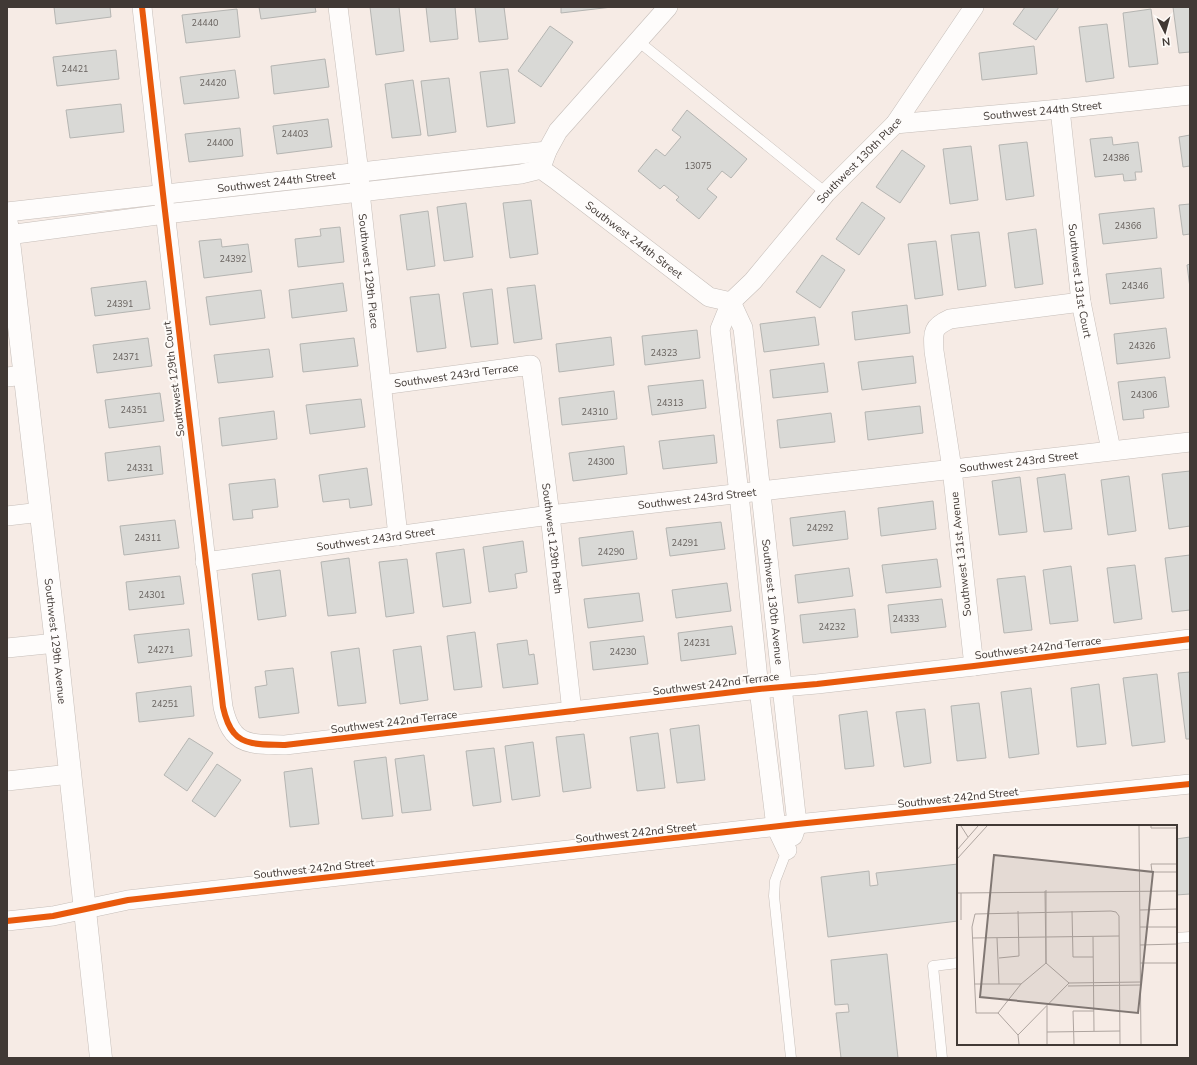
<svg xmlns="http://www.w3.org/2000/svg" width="1197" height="1065" viewBox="0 0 1197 1065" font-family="'Nunito Sans',sans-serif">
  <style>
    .building { fill: #d9d9d6; stroke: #b5b5b2 }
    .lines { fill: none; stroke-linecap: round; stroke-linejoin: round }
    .service-casing { stroke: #c6beb9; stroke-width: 11 }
    .minor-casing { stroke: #c6beb9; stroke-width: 20 }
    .tertiary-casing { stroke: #c6beb9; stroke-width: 23 }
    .service { stroke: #fefcfb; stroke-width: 10 }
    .minor { stroke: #fefcfb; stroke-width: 19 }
    .tertiary { stroke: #fefcfb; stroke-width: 22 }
    .cycleway-casing { stroke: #fefbf8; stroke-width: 8 }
    .cycleway { stroke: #e8590c; stroke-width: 6 }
    .labels { text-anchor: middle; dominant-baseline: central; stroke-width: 4; stroke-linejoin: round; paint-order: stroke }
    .number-label { font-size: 9px; fill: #67615d }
    .street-label { font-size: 11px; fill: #413935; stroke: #fefbf8 }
    .inset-road { fill: none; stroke: #aea49f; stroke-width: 1 }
    .view { fill: #807773; fill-opacity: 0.15; stroke: #807773; stroke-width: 2 }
    .inset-edge { fill: none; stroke: #413935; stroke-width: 2 }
  </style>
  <rect width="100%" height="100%" fill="#f6ebe5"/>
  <!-- building -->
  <path class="building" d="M54,7H110L111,17L56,24Z
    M259,7H315L316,12L261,19Z
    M370,7H399L404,51L376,55Z
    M426,7H455L458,39L430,42Z
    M475,7H504L508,39L479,42Z
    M561,7H612L561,13Z
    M1025,7H1059L1036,40L1013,24Z
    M1173,7H1190V52L1179,53Z
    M237,9L240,37L186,43L182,15Z
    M1151,9L1158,64L1129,67L1123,13Z
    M1107,24L1114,78L1086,82L1079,27Z
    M550,26L573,42L541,87L518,71Z
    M1034,46L1037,74L982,80L979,53Z
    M116,50L119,79L57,86L53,57Z
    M325,59L329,87L274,94L271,66Z
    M508,69L515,123L487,127L480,72Z
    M235,70L239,98L184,104L180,77Z
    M449,78L456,132L428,136L421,81Z
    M413,80L421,135L392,138L385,84Z
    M121,104L124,132L70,138L66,110Z
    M687,110L747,159L731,178L722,171L707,189L717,197L699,219L676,200L679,197L664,185L660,189L638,171L656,149L665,156L681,137L672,130Z
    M328,119L332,147L277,154L273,126Z
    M240,128L243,156L189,162L185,134Z
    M1190,135V166L1183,167L1179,137Z
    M1112,137L1113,145L1138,142L1142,172H1135L1136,180L1124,181L1123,174L1095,177L1090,139Z
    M1027,142L1034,196L1006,200L999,145Z
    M971,146L978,200L950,204L943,149Z
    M902,150L925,166L900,203L876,187Z
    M531,200L538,254L510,258L503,203Z
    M862,202L885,218L859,255L836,239Z
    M466,203L473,257L444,261L437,207Z
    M1190,204V234L1183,235L1179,205Z
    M1154,208L1157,238L1103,244L1099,214Z
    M428,211L435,266L407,270L400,215Z
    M340,227L344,262L298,267L295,239L321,236L320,229Z
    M1036,229L1043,284L1015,288L1008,233Z
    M979,232L986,286L958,290L951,235Z
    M221,239L222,247L248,244L252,272L204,278L199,241Z
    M936,241L943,295L915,299L908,244Z
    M822,255L845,270L820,308L796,292Z
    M1190,264V288L1187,265Z
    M1161,268L1164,298L1110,304L1106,274Z
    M146,281L150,309L95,316L91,288Z
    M343,283L347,311L292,318L289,290Z
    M535,285L542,339L514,343L507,288Z
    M492,289L498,344L471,347L463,293Z
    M261,290L265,318L210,325L206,297Z
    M439,294L446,348L417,352L410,297Z
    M907,305L910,333L855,340L852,312Z
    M815,317L819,345L764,352L760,324Z
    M1166,328L1170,358L1117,364L1114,334Z
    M697,330L700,358L645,365L642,336Z
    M611,337L614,365L559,372L556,344Z
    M148,338L152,366L97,373L93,345Z
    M354,338L358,366L303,372L300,344Z
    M269,349L273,377L218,383L214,355Z
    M913,356L916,383L862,390L858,362Z
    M824,363L828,392L773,398L770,370Z
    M1165,377L1169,407L1143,410L1144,418L1123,420L1118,382Z
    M703,380L706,408L652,415L648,386Z
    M614,391L617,419L562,425L559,398Z
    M160,393L164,421L109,428L105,400Z
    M361,399L365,427L310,434L306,405Z
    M920,406L923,433L868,440L865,412Z
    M274,411L277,439L222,446L219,418Z
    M831,413L835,442L780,448L777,420Z
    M714,435L717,463L663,469L659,441Z
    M160,446L163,474L108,481L105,453Z
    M624,446L627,474L573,481L569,453Z
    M367,468L372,505L350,508L349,499L323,502L319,475Z
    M1190,471V526L1169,529L1162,474Z
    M1065,474L1072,529L1044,532L1037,478Z
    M1129,476L1136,531L1108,535L1101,480Z
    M1020,477L1027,532L999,535L992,481Z
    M275,479L278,507L252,510L253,518L233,520L229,484Z
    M933,501L936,529L881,536L878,508Z
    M845,511L848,539L793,546L790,518Z
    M175,520L179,548L124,555L120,526Z
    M721,522L725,549L670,556L666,528Z
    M633,531L637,559L582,566L579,538Z
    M523,541L527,572L515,574L517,588L489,592L483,547Z
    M464,549L471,603L443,607L436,553Z
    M1190,555V610L1172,612L1165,558Z
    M349,558L356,613L328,616L321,562Z
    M407,559L414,613L386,617L379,562Z
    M937,559L941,587L886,593L882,565Z
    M1135,565L1142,619L1114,623L1107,568Z
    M1071,566L1078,621L1050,624L1043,570Z
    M849,568L853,596L798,603L795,575Z
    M280,570L286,616L258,620L252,574Z
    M180,576L184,604L129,610L126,582Z
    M1025,576L1032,630L1004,633L997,579Z
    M727,583L731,611L676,618L672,590Z
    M639,593L643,621L588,628L584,599Z
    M942,599L946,627L891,633L888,605Z
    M855,609L858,637L803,643L800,615Z
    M732,626L736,654L681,661L678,633Z
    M189,629L192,656L138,663L134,635Z
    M475,632L482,687L454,690L447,636Z
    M644,636L648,664L593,670L590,642Z
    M527,640L529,655L534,654L538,684L503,688L497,644Z
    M421,646L428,700L400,704L393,650Z
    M359,648L366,703L338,706L331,652Z
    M293,668L299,713L259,718L255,687L267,685L265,671Z
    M1190,672V739H1186L1178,673Z
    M1157,674L1165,742L1132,746L1123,678Z
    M1099,684L1106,744L1077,747L1071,688Z
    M191,686L194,716L139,722L136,693Z
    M1031,688L1039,754L1009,758L1001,692Z
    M979,703L986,758L957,761L951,706Z
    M925,709L931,763L904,767L896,712Z
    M867,711L874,766L845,769L839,715Z
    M699,725L705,780L677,783L670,729Z
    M658,733L665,788L637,791L630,737Z
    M584,734L591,788L563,792L556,737Z
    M189,738L213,753L187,791L164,775Z
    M533,742L540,796L512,800L505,746Z
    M494,748L501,802L473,806L466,751Z
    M424,755L431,810L402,813L395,759Z
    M386,757L393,816L362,819L354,761Z
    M217,764L241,780L215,817L192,801Z
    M312,768L319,824L290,827L284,772Z
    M1190,837V894L1176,895V839Z
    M958,864V921L828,937L821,877L869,871L870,886L878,885L876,873Z
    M887,954L898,1058H841L836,1013L849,1012L848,1004L835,1005L831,960Z"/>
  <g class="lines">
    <defs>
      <path id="service" d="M638,41L826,193
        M787,850L775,881L774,896L791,1058
        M1176,938L1190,937
        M942,1058L933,966L958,963"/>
      <g id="minor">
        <path d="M142,7L163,194L223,707C225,716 228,726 234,733C245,747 269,744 285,745L759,689L817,684L974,666L1190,639"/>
        <path id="s1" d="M338,7L359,173L360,192L398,536"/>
        <path id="s2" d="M1060,109L1081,302L1111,450"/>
        <path id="s3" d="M895,124L1060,109L1190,95"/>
        <path d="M543,162L547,151L558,131L668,7"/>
        <path id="s4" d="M7,212L547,151"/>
        <path id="s5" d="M8,235L165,214L521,174L541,169L555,179L709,297L731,302"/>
        <path id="s6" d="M731,302L743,328L797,824L793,836"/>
        <path d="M7,377L25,375"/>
        <path id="s7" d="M382,385L531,365L550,515L572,712"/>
        <path d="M7,516L41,512"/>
        <path id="s8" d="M205,562L550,515L1190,442"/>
        <path d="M7,648L56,643"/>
        <path d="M974,666L952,469L934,351C933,332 932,327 950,319L1081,302"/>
        <path d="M7,781L70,774"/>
        <path id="s9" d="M787,850L776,827L759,689L739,494L720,329L731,302L753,281L826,193L895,124L974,7"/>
        <path d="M7,921L53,916L128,900L797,824L1190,784"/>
      </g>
      <g id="tertiary">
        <path id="s10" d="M7,224L56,643L101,1058"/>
      </g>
    </defs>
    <!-- service casing -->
    <use href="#service" class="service-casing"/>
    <!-- minor casing -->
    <use href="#minor" class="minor-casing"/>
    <!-- tertiary casing -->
    <use href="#tertiary" class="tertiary-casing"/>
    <!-- service -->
    <use href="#service" class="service"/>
    <!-- minor -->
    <use href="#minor" class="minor"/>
    <!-- tertiary -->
    <use href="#tertiary" class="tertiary"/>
    <defs>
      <path id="cycleway" d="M142,7L163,194L223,707C225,716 228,726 234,733C245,747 269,744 285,745L759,689L817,684L974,666L1190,639
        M7,921L53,916L128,900L797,824L1190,784"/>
    </defs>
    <!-- cycleway casing -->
    <use href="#cycleway" class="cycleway-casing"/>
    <!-- cycleway -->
    <use href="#cycleway" class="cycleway"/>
  </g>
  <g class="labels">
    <!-- number labels -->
    <g class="number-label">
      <text x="205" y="23">24440</text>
      <text x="75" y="69">24421</text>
      <text x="213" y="83">24420</text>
      <text x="295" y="134">24403</text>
      <text x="220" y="143">24400</text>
      <text x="1116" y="158">24386</text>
      <text x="698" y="166">13075</text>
      <text x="1128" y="226">24366</text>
      <text x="233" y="259">24392</text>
      <text x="1135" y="286">24346</text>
      <text x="120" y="304">24391</text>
      <text x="1142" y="346">24326</text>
      <text x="664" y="353">24323</text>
      <text x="126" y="357">24371</text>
      <text x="1144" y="395">24306</text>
      <text x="670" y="403">24313</text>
      <text x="134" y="410">24351</text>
      <text x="595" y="412">24310</text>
      <text x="601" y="462">24300</text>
      <text x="140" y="468">24331</text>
      <text x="820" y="528">24292</text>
      <text x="148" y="538">24311</text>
      <text x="685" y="543">24291</text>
      <text x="611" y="552">24290</text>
      <text x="152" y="595">24301</text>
      <text x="906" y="619">24333</text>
      <text x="832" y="627">24232</text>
      <text x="697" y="643">24231</text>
      <text x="161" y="650">24271</text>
      <text x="623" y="652">24230</text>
      <text x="165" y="704">24251</text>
    </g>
    <!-- street labels -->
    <g class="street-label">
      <text stroke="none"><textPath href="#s3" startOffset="148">Southwest 244th Street</textPath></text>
      <text stroke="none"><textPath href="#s9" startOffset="747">Southwest 130th Place</textPath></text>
      <text stroke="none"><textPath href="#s4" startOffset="271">Southwest 244th Street</textPath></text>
      <text stroke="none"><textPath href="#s5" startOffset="654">Southwest 244th Street</textPath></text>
      <text stroke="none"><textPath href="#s1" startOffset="266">Southwest 129th Place</textPath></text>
      <text stroke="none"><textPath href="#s2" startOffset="173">Southwest 131st Court</textPath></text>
      <text stroke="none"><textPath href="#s7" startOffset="75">Southwest 243rd Terrace</textPath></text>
      <text transform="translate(174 379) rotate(-97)">Southwest 129th Court</text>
      <text stroke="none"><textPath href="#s8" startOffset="820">Southwest 243rd Street</textPath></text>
      <text stroke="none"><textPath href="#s8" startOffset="496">Southwest 243rd Street</textPath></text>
      <text stroke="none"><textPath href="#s7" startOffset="325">Southwest 129th Path</textPath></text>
      <text stroke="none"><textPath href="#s8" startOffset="172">Southwest 243rd Street</textPath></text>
      <text transform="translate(961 554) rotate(-96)">Southwest 131st Avenue</text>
      <text stroke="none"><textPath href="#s6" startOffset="304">Southwest 130th Avenue</textPath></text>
      <text stroke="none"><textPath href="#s10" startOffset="420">Southwest 129th Avenue</textPath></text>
      <text transform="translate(1038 648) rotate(-7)">Southwest 242nd Terrace</text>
      <text transform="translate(716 684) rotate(-7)">Southwest 242nd Terrace</text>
      <text transform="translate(394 722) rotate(-7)">Southwest 242nd Terrace</text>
      <text transform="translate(958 798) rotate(-6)">Southwest 242nd Street</text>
      <text transform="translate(636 833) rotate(-6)">Southwest 242nd Street</text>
      <text transform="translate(314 869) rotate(-6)">Southwest 242nd Street</text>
    </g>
  </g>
  <!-- overview -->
  <g transform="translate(957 825)">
    <rect width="220" height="220" fill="#f6ebe5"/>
    <path class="inset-road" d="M4,1L11,12M182,1L184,219M194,1V3H220M0,25L21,1M0,34L30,1M220,39H194L195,47H220M88,66L89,138M0,68L220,66M4,68V95M183,85L220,84M115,86L116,132H136M183,102H220M136,112L137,206M16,113L162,111M40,113L42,159M183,120L220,119M42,133L62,131L61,86M89,138L112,158L183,157M89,138V65M183,138H220M17,159H64M111,161L184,160M90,181V219M41,188L64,159L89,138M90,207L163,206M61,210L41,188H19L15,102L18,89L154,86L159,87L162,91L163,219M62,219L61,210L112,158M117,219L116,186H137"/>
    <path class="view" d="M37,30L196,47L181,188L23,172Z"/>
    <rect width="220" height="220" class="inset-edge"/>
  </g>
  <!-- border -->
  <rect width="1197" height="1065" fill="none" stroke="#413935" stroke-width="16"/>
  <!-- north arrow -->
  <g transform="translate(1165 32) rotate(174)" stroke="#fefbf8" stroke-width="3" paint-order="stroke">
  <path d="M0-3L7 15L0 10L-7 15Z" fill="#413935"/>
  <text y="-6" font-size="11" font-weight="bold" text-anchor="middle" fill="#413935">N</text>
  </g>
</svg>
